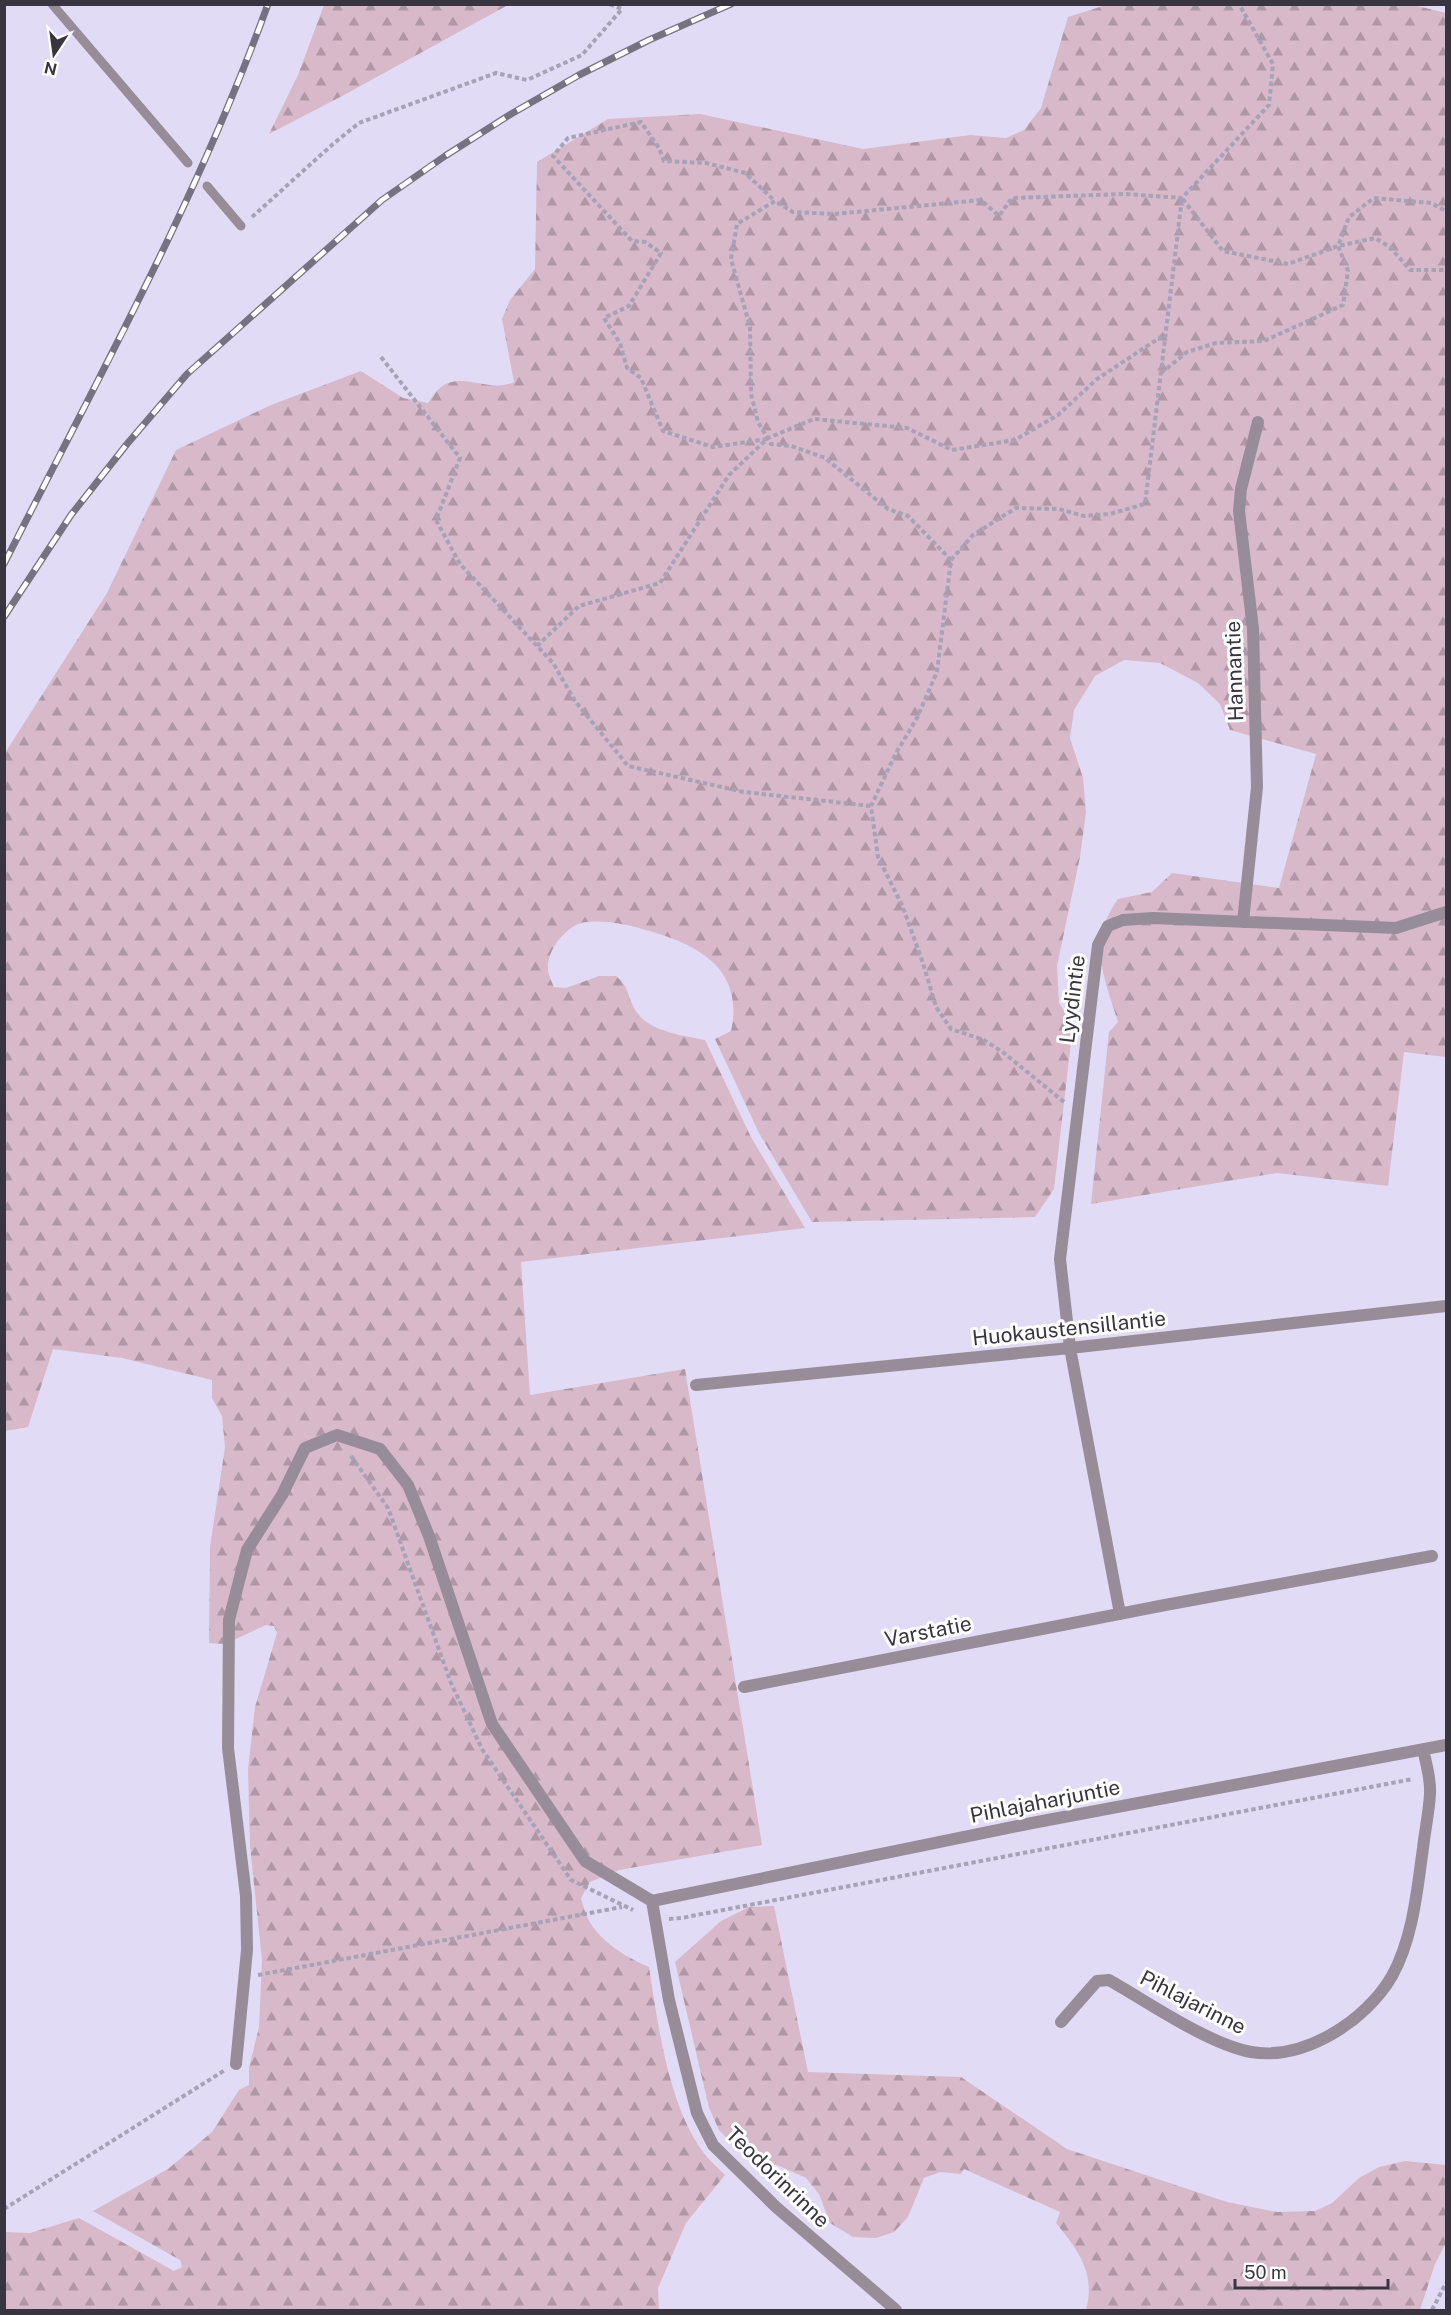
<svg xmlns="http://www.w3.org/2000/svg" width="1451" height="2315" viewBox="0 0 1451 2315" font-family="'Public Sans',sans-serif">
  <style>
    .forest { fill: url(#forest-firs) }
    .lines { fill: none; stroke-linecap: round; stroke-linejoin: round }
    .path { stroke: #a7a2b6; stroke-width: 4; stroke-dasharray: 4.5 3; stroke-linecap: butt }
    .lane { stroke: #978d98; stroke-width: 9 }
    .street { stroke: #978d98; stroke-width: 12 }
    .rail-casing { stroke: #767282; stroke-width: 7 }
    .rail { stroke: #fff; stroke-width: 4.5; stroke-dasharray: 14; stroke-linecap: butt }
    .labels { text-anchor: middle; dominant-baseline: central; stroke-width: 6; stroke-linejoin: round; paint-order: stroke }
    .street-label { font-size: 21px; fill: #383540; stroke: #fff }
  </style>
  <defs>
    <pattern id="forest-firs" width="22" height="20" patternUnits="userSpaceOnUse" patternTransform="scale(1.5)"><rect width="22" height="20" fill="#d8b9ca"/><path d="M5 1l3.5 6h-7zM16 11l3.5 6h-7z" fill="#b097a5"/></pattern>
  </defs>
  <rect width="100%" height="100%" fill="#e2dbf5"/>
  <!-- forest -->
  <path class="forest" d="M1409,4L1446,13V1057L1404,1052L1388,1186L1277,1173L1091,1204L1109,1032L1118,1022C1104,977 1087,942 1118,899L1152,892L1172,873L1279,888L1316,754L1230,730L1220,704L1198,683L1160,663L1124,660L1095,676L1074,710L1070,738L1083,778L1086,812L1080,857L1057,966L1059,1003L1073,1025L1054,1189L1035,1217L812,1222L759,1133L715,1039L731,1031C746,963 689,941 635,927C621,923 589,918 576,925C561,933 547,952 548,969C548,975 552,982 554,987L566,988L599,976H616C629,987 627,994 634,1008C647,1032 681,1035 705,1040L751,1137L805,1228L521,1262L530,1395L685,1369L762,1845L619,1870L590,1882L581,1898C583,1904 584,1911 587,1917C599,1941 625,1957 649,1967C658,2024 668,2104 703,2152C709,2160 718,2168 725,2175L686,2223L658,2288L659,2310H5V2232L30,2233L79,2218L174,2271L182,2267L180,2260L93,2211L168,2169L212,2132L239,2090L249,2085V2068L259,2027L262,1960L250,1846L248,1769L255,1707L277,1633L274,1626L266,1625L225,1644L209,1643L210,1547L225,1447L222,1416L212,1398V1380L122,1358L53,1349L28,1427L5,1431V753L107,593L176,450L271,405L361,371L403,398L428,403C432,397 437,389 444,385C465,373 491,393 514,382L502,319L510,300L535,269L537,162L608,119L700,114L863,149L970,135L1006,138L1024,130L1041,108L1068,17L1106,5Z
    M324,5V4L508,5L344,95L269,134L298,75Z
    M774,1906L808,2072L961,2077L1067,2149L1227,2202L1277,2212L1315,2211L1332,2203L1359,2178L1379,2167L1405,2161L1446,2165V2243L1435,2264L1420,2310H1086C1096,2273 1078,2250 1056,2223L1060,2212L964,2169L961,2174L940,2172L924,2178L908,2217L894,2232L876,2238L853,2237L830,2223L819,2194L806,2178L777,2165L751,2163L719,2130L709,2108L675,1962L721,1921L749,1907Z"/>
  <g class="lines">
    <!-- path -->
    <path class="path" d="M252,217L333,144L359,123L496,73L527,80L582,55L622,9L609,4
      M381,357L460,458L436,520L460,564L553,663L575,701L628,766L744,792L871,806
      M1161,373L1187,352L1216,343L1264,341L1343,305L1348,271L1338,246L1349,217L1374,198L1431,203L1446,211
      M767,439L713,447L663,431L641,378L627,368L620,343L604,318L629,306L661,253L645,242L632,241L553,156L568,138L641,122L659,148L664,161L706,163L745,173L775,201
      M951,560L973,535L1016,508L1059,509L1084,516L1110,514L1145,504L1182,198L1223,251L1288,264L1338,246L1375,238L1390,247L1410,270H1446
      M537,646L579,606L660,583L729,475L768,438L814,419L907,428L952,450L1015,440L1058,415L1097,379L1164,335
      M1064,1102L1004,1053L984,1040L951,1029L936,1007L923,963L902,905L878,857L871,806L896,753L917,718L937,672L951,560L908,516L888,509L825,458L791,446L771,444L758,422L751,394L750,327L731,259L737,224L775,201L793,212L835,214L981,200L999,216L1012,198L1125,194L1182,198L1269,105L1273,64L1239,4
      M351,1456L388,1508L451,1683L482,1749L571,1880L633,1910
      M669,1919L681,1918L1413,1779
      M258,1975L622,1907
      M4,2209L225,2070
      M1432,2310L1446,2283"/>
    <!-- lane -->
    <path class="lane" d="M52,4L188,163
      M207,186L241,226"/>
    <!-- street -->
    <path class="street" d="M1243,922L1257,787L1253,629L1239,511L1241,489L1258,422
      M696,1385L1070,1348L1446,1306
      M1120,1614L1070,1348L1060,1259L1098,945L1108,926L1123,920L1153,918L1396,928L1446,912
      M744,1687L1165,1605L1432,1556
      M652,1901L1032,1823L1446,1745
      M652,1901L669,2000L697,2113L713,2145L776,2207L896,2310
      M1061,2022L1097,1981L1109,1980C1148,2002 1208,2044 1251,2052C1304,2061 1366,2021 1392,1976C1413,1938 1417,1891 1423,1848C1425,1830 1429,1812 1430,1794C1431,1779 1426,1763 1423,1749
      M236,2064L247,1950L246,1896L228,1748L229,1620L247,1550L282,1495L305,1448L337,1435L380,1449L408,1485L429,1536L492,1724L585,1861L652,1901"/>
    <defs>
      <path id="rail" d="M4,564C97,380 198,198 268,4
        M4,617L71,515L127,444L187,374L382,200L445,156L511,114L579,75L649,40L731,4"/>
    </defs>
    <!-- rail casing -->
    <use href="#rail" class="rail-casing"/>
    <!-- rail -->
    <use href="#rail" class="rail"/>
  </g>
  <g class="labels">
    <!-- street labels -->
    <g class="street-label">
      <text transform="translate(1234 671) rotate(-92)">Hannantie</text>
      <text transform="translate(1072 999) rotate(-83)">Lyydintie</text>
      <text transform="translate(1069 1328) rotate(-6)">Huokaustensillantie</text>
      <text transform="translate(928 1631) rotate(-11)">Varstatie</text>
      <text transform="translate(1045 1801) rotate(-11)">Pihlajaharjuntie</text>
      <text transform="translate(1193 2002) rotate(27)">Pihlajarinne</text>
      <text transform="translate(778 2177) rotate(44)">Teodorinrinne</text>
    </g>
  </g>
  <!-- border -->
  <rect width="1451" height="2315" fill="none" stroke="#383540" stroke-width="12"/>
  <!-- north arrow -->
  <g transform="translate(54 54) rotate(193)" stroke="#ffffff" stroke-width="4.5" paint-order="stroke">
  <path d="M0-4.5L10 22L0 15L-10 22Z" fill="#383540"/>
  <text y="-9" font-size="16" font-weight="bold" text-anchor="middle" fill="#383540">N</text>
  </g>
  <!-- scale -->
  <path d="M1235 2279v9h153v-9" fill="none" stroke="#383540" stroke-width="3"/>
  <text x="1244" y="2279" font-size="18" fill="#383540" stroke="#ffffff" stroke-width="4.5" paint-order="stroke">50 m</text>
</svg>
